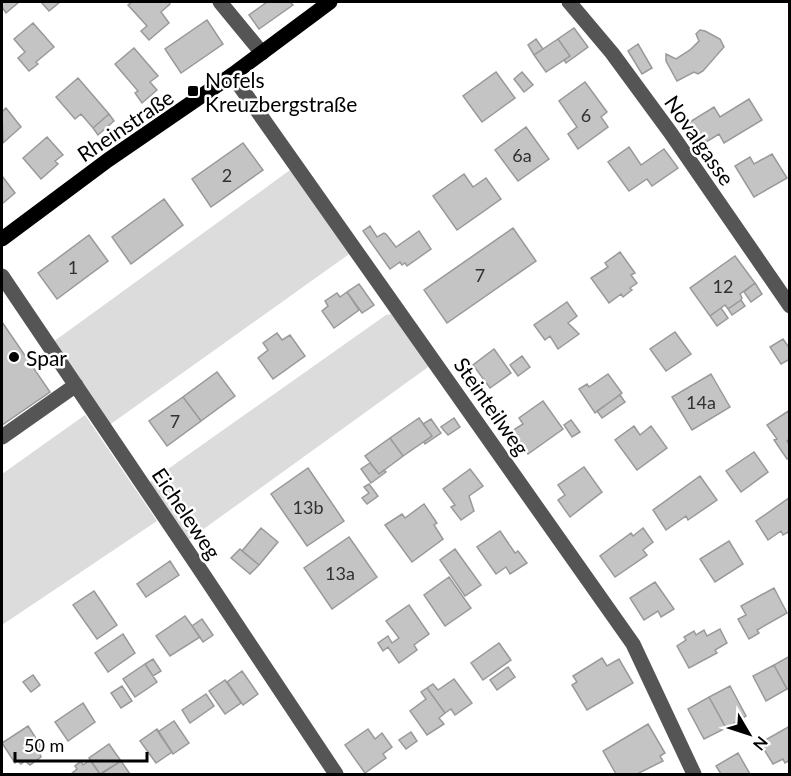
<svg xmlns="http://www.w3.org/2000/svg" width="791" height="776" viewBox="0 0 791 776" font-family="Lato,sans-serif">
  <style>
    .green { fill: #dcdcdc }
    .building { fill: #c4c4c4; stroke: #999; stroke-width: 1.5 }
    .lines { fill: none; stroke-linecap: round; stroke-linejoin: round }
    .minor { stroke: #555; stroke-width: 15 }
    .major { stroke: #000; stroke-width: 15 }
    .poi-dot { fill: #000; stroke: #fff; stroke-width: 2 }
    .labels { text-anchor: middle; dominant-baseline: central; stroke-width: 5; stroke-linejoin: round; paint-order: stroke }
    .number-label { font-size: 18px; fill: #313131 }
    .poi-label { font-size: 21px; fill: #000; stroke: #fff; text-anchor: start }
    .street-label { font-size: 21px; fill: #000; stroke: #fff }
  </style>
  <rect width="100%" height="100%" fill="#fff"/>
  <!-- green -->
  <path class="green" d="M290,170L352,252L108,426L53,342Z
    M391,314L431,365L187,541L149,486L151,481L386,315Z
    M85,415L157,521L2,625V474Z"/>
  <!-- building -->
  <path class="building" d="M2,2H19L6,13L2,7Z
    M41,2H60L49,11Z
    M132,2H169L170,4L161,12L169,23L149,40L141,31L147,26L128,5Z
    M267,2H290L293,5L259,29L249,15Z
    M207,20L223,44L181,73L165,49Z
    M33,23L54,47L36,62L38,64L29,71L18,58L25,52L14,39Z
    M574,28L588,47L566,63L564,60L570,56L558,39Z
    M700,30L705,31L720,39L724,47L703,71L698,74L694,72L677,81L666,61V54L676,59L690,50L699,41L696,34Z
    M536,39L543,49L534,55L528,45Z
    M558,39L570,56L546,72L534,55Z
    M638,44L652,68L642,74L628,51Z
    M134,48L158,76L150,82L157,90L142,103L135,93L138,91L115,64Z
    M496,72L515,98L482,122L463,96Z
    M522,72L533,85L524,92L514,79Z
    M78,78L109,114L93,128L81,114L75,119L56,97Z
    M585,82L607,112L601,117L608,127L578,149L568,134L577,127L559,101Z
    M749,99L762,120L724,143L719,134L698,147L685,125L714,107L720,117Z
    M6,108L21,127L3,143L2,112Z
    M109,114L114,121L98,135L93,128Z
    M526,127L549,159L518,181L495,150Z
    M47,137L63,155L55,161L58,164L41,179L23,158Z
    M243,143L263,170L211,207L192,179Z
    M629,147L641,165L664,149L678,168L652,186L647,179L629,191L608,162Z
    M772,154L787,178L754,197L735,166L750,157L754,164Z
    M464,174L473,187L486,178L501,199L457,230L433,196Z
    M2,176L15,193L2,204Z
    M164,199L183,225L131,264L112,237Z
    M370,226L377,237L384,233L386,234L396,247L419,231L431,249L407,266L405,263L402,265L400,262L390,269L363,231Z
    M513,228L536,261L447,323L424,290Z
    M89,235L108,261L57,299L38,273Z
    M620,252L635,273L631,275L637,283L630,288L632,290L623,297L621,294L609,303L591,278L608,267L605,263Z
    M735,256L755,283L740,294L742,298L741,300L728,309L725,305L710,316L690,288Z
    M755,283L762,294L751,302L744,292Z
    M359,284L374,305L362,313L347,292Z
    M347,292L359,310L334,328L322,311L328,306L325,301L337,293L340,297Z
    M741,300L745,306L732,315L728,309Z
    M567,302L577,316L568,323L579,334L558,349L550,336L545,340L534,325Z
    M721,308L728,318L717,326L710,316Z
    M2,322L50,392L2,425Z
    M675,332L691,354L666,371L650,349Z
    M277,333L282,340L290,335L305,356L273,379L258,358L268,350L263,343Z
    M783,339L790,349V359L781,364L770,347Z
    M494,349L511,373L490,388L473,365Z
    M522,356L530,367L518,376L510,365Z
    M217,372L235,396L201,421L183,397Z
    M608,374L622,393L595,413L579,389L587,384L589,387Z
    M711,374L730,407L692,430L672,397Z
    M620,395L625,402L602,418L597,411Z
    M183,397L201,421L167,446L149,421Z
    M543,401L563,429L528,454L512,431L523,424L519,418Z
    M790,410V438L787,441L790,445V457L787,459L774,440L777,439L767,425Z
    M419,418L432,436L403,456L390,438Z
    M454,418L460,427L448,435L441,427Z
    M431,419L441,433L425,444L424,442L432,436L423,424Z
    M571,420L580,432L572,437L564,425Z
    M634,426L640,435L651,426L667,448L637,470L615,440Z
    M390,438L403,456L379,474L365,456Z
    M754,452L768,472L741,492L726,471Z
    M370,463L379,474L384,470L386,472L371,483L361,469Z
    M584,467L602,492L570,517L558,500L565,495L558,485Z
    M308,468L344,521L307,546L271,494Z
    M470,469L483,486L469,496L474,511L461,520L451,507L455,505L443,489Z
    M700,476L717,500L688,520L686,516L666,530L653,510Z
    M369,484L378,496L367,504L362,498L369,493L364,487Z
    M789,498L790,531L783,535L781,531L768,540L756,521Z
    M424,504L437,523L434,525L443,539L412,562L385,525L402,514L405,518Z
    M261,528L278,542L259,565L242,551Z
    M643,528L653,542L643,550L647,555L615,577L600,556L631,533L633,536Z
    M500,531L515,553L518,551L527,563L510,574L506,567L496,574L477,547Z
    M349,537L377,577L332,609L304,568Z
    M729,541L743,564L715,582L700,559Z
    M240,549L259,565L250,574L231,558Z
    M455,549L481,585L465,596L440,560Z
    M170,561L179,575L146,597L137,584Z
    M449,577L471,608L445,626L424,595Z
    M655,582L674,609L661,617L658,611L644,620L630,598Z
    M774,588L787,613L757,630L759,633L749,639L738,619L746,615L741,606Z
    M94,591L117,625L97,639L73,605Z
    M409,605L429,634L414,645L417,650L399,663L388,647L383,651L378,643L388,636L392,643L399,638L386,621Z
    M185,616L200,637L170,656L156,636Z
    M202,619L213,635L203,642L192,626Z
    M720,629L727,643L715,650L717,653L689,668L677,646L686,640L684,637L694,631L696,635L704,630L707,636Z
    M123,634L135,653L108,672L95,653Z
    M499,643L511,660L483,680L471,663Z
    M790,656V688L787,689L774,665Z
    M602,658L607,666L619,659L633,683L587,710L572,685L577,682L573,676Z
    M153,659L161,671L153,676L145,664Z
    M145,664L157,682L135,697L123,679Z
    M774,665L787,689L766,701L753,676Z
    M508,667L515,677L497,690L490,680Z
    M242,671L258,694L243,705L227,682Z
    M33,675L40,685L31,692L23,682Z
    M454,679L472,703L455,715L451,709L445,713L427,688L433,684L438,690Z
    M225,680L241,703L225,714L209,691Z
    M122,686L132,701L121,708L111,693Z
    M730,686L746,716L726,728L709,697Z
    M427,688L445,713L439,718L444,724L427,735L410,711L426,699L421,692Z
    M206,694L214,706L190,723L182,710Z
    M709,697L726,728L704,739L688,709Z
    M83,703L95,722L68,741L55,722Z
    M174,721L189,743L173,754L158,732Z
    M648,724L665,753L660,756L663,761L637,774H616L603,751Z
    M28,726L41,746L38,748L41,757L30,765L25,761L21,764L18,761L15,763L2,743Z
    M790,726V760L785,763L783,759L773,764L760,743Z
    M157,729L172,752L156,763L140,741Z
    M368,729L375,739L382,733L392,747L383,754L386,758L365,773L345,745Z
    M411,732L417,741L406,749L399,740Z
    M109,744L121,761L100,774L89,758Z
    M738,753L750,774H721L716,766Z
    M90,760L100,774H71L77,769L75,766L81,761L83,765Z
    M121,761L130,774H101Z"/>
  <g class="lines">
    <!-- minor -->
    <path class="minor" d="M220,2L262,53
      M569,2L612,53L670,132L790,306
      M232,75L633,644L694,774
      M2,276L199,568L336,774
      M2,437L76,385"/>
    <!-- major -->
    <path class="major" d="M2,239L108,160L232,75L330,2"/>
  </g>
  <!-- markers -->
  <g class="poi-dot">
    <rect x="187" y="85" width="12" height="12" rx="3"/>
    <circle cx="14" cy="357" r="6"/>
  </g>
  <g class="labels">
    <!-- number labels -->
    <g class="number-label">
      <text x="586" y="115">6</text>
      <text x="522" y="155">6a</text>
      <text x="227" y="175">2</text>
      <text x="73" y="267">1</text>
      <text x="480" y="275">7</text>
      <text x="723" y="286">12</text>
      <text x="701" y="402">14a</text>
      <text x="175" y="421">7</text>
      <text x="308" y="507">13b</text>
      <text x="340" y="573">13a</text>
    </g>
    <!-- poi labels -->
    <g class="poi-label">
      <text x="205" y="79">Nofels<tspan x="205" dy="24">Kreuzbergstraße</tspan></text>
      <text x="26" y="357">Spar</text>
    </g>
    <!-- street labels -->
    <g class="street-label">
      <text transform="translate(125 125) rotate(-34)">Rheinstraße</text>
      <text transform="translate(700 140) rotate(55)">Novalgasse</text>
      <text transform="translate(492 406) rotate(55)">Steinteilweg</text>
      <text transform="translate(187 513) rotate(56)">Eicheleweg</text>
    </g>
  </g>
  <!-- border -->
  <rect width="791" height="776" fill="none" stroke="#000000" stroke-width="6"/>
  <!-- north arrow -->
  <g transform="translate(749 734) rotate(129)" stroke="#ffffff" stroke-width="4.5" paint-order="stroke">
  <path d="M0-4.5L10 22L0 15L-10 22Z" fill="#000000"/>
  <text y="-9" font-size="16" font-weight="bold" text-anchor="middle" fill="#000000">N</text>
  </g>
  <!-- scale -->
  <path d="M15 752v9h132v-9" fill="none" stroke="#000000" stroke-width="3"/>
  <text x="24" y="752" font-size="18" fill="#000000" stroke="#ffffff" stroke-width="4.5" paint-order="stroke">50 m</text>
</svg>
